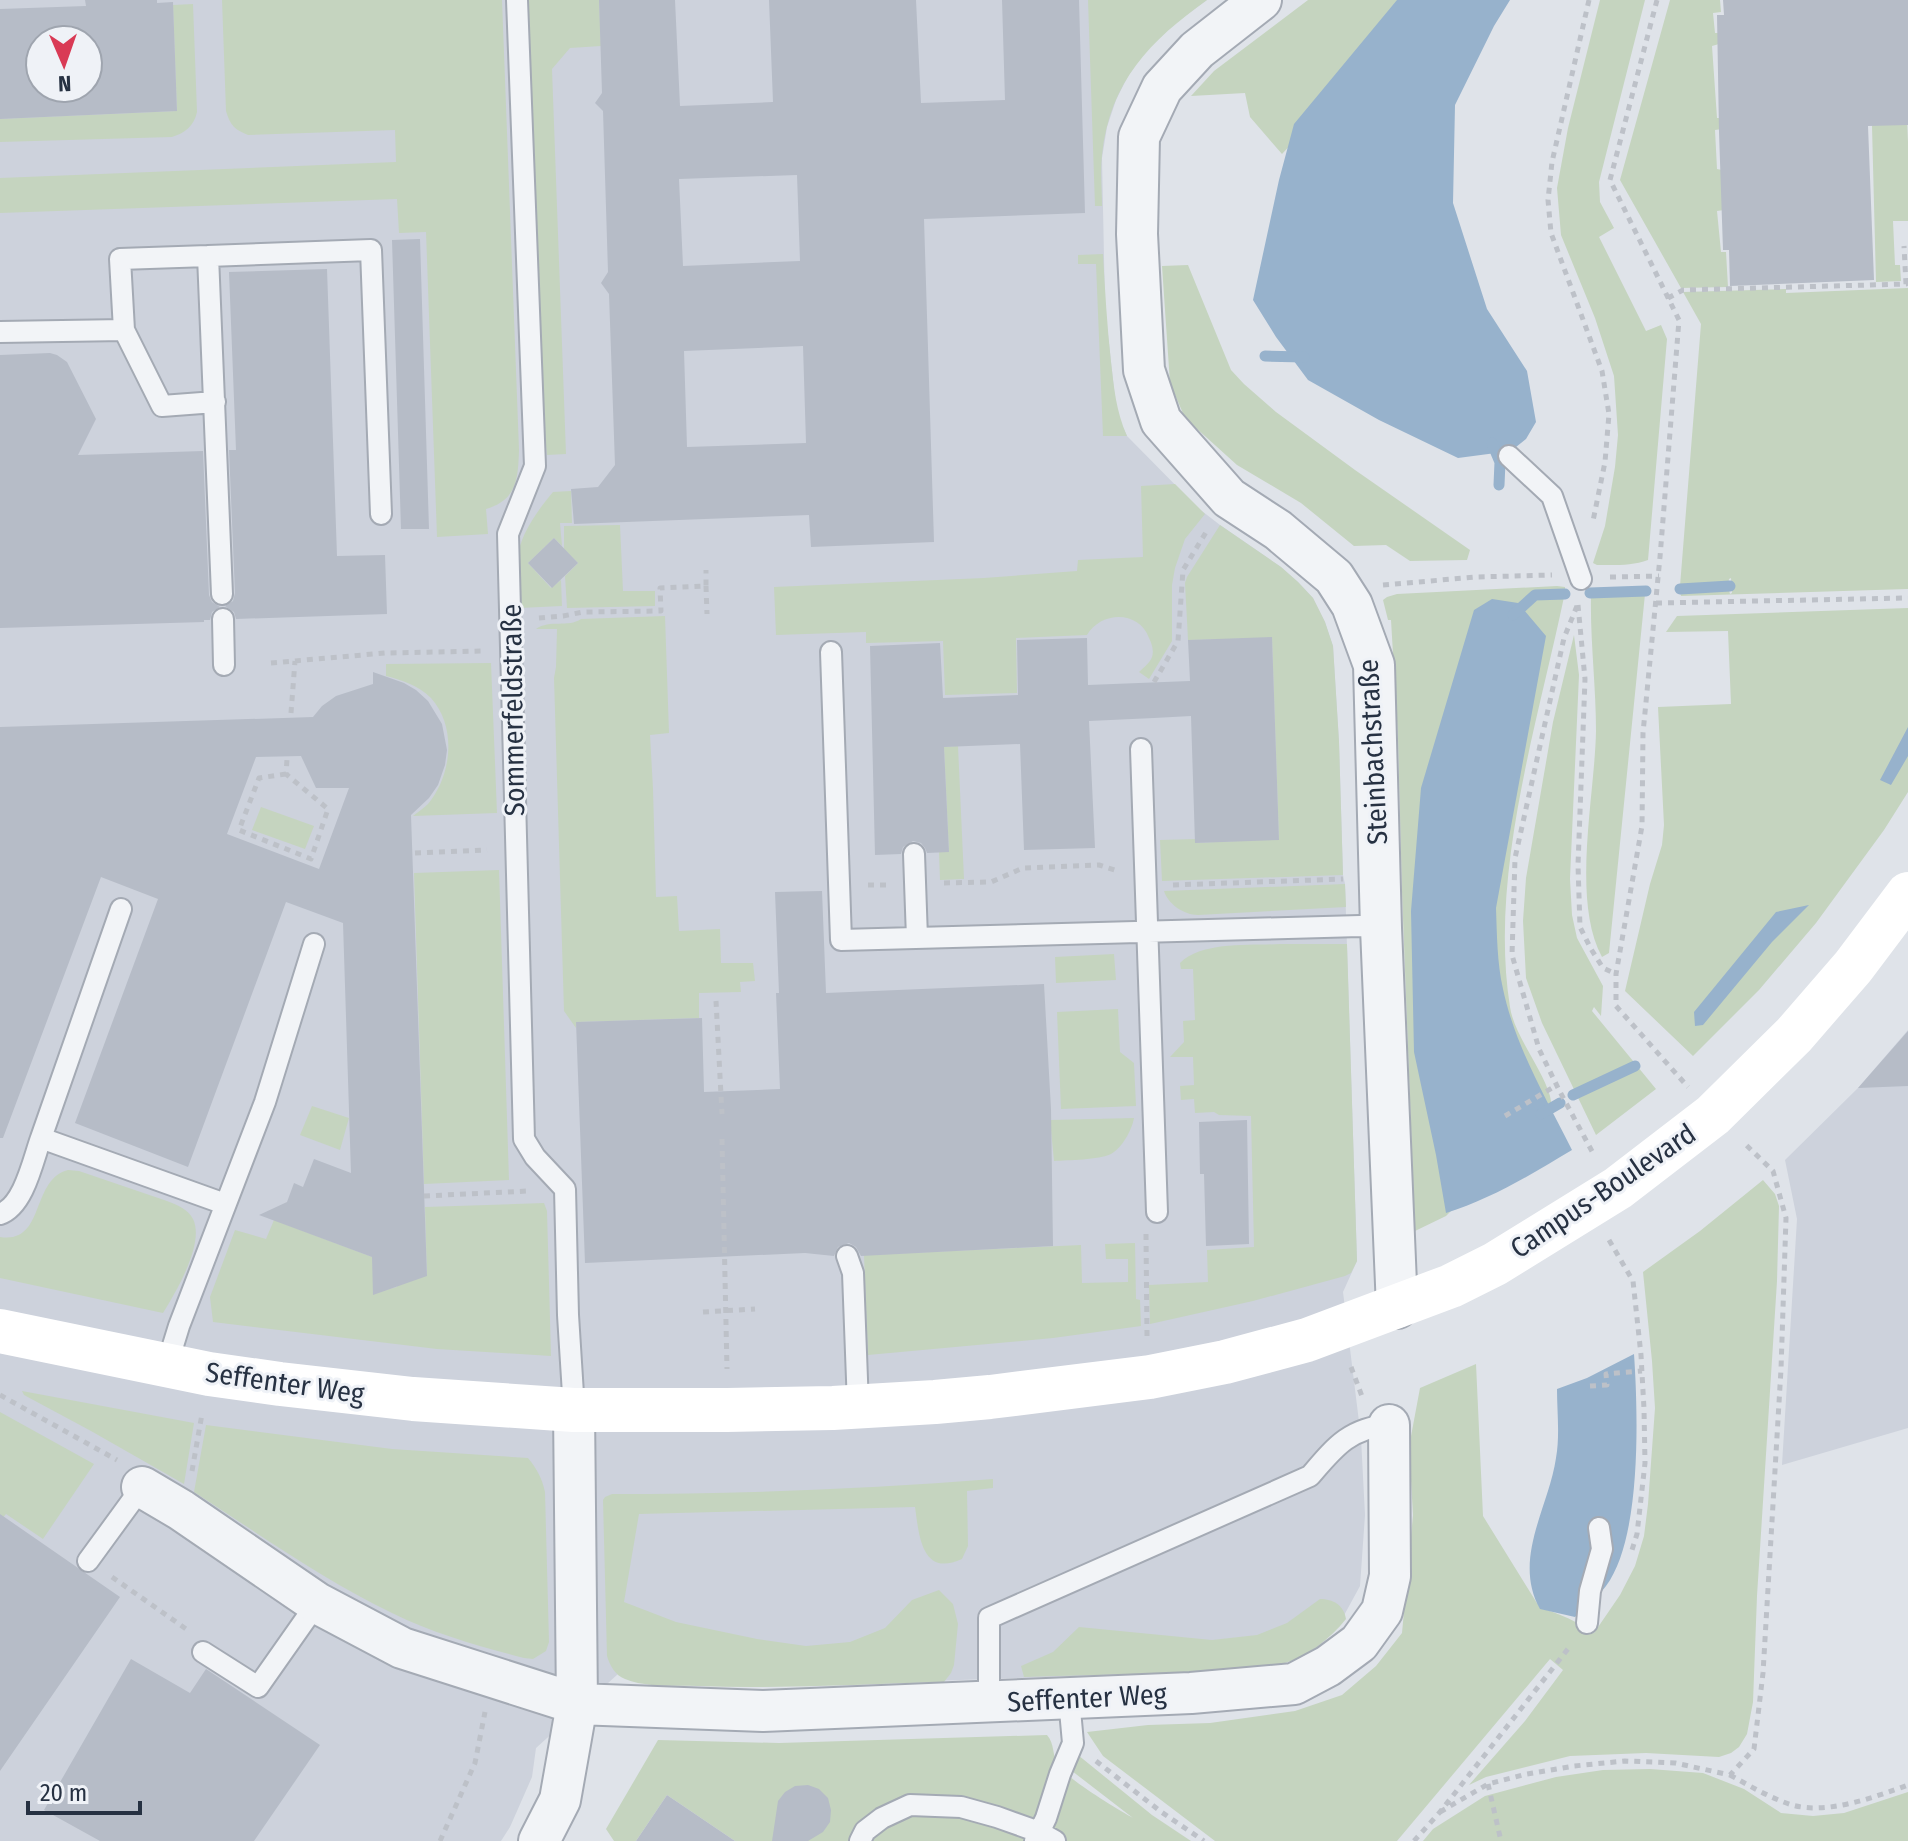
<svg xmlns="http://www.w3.org/2000/svg" width="1908" height="1841" viewBox="0 0 1908 1841" font-family="'Fira Sans Condensed',sans-serif">
  <style>
    .built { fill: #cdd2dc; fill-rule: evenodd }
    .green { fill: #c5d4bf }
    .water { fill: #97b2cc }
    .lines { fill: none; stroke-linecap: round; stroke-linejoin: round }
    .stream { stroke: #97b2cc; stroke-width: 11 }
    .building { fill: #b6bcc7; fill-rule: evenodd }
    .lane-casing { stroke: #a4aab4; stroke-width: 24 }
    .street-casing { stroke: #a4aab4; stroke-width: 44 }
    .path { stroke: #bdc1c8; stroke-width: 5; stroke-dasharray: 6 6; stroke-linecap: butt }
    .lane { stroke: #f2f4f7; stroke-width: 20 }
    .street { stroke: #f2f4f7; stroke-width: 40 }
    .secondary { stroke: #fff; stroke-width: 44 }
    .labels { text-anchor: middle; dominant-baseline: central; stroke-width: 6; stroke-linejoin: round; paint-order: stroke }
    .street-label { font-size: 28px; fill: #263142; stroke: #eff2f7 }
  </style>
  <rect width="100%" height="100%" fill="#dfe3e9"/>
  <!-- built -->
  <path class="built" d="M0,0H1207L1174,24L1144,53L1128,76L1116,100L1107,127L1102,158L1105,307L1115,398L1119,419L1127,436L1198,508L1220,525L1281,567L1298,582L1313,598L1325,622L1333,646L1339,742L1343,875L1345,884L1357,1261L1343,1292L1361,1438L1365,1515L1360,1586L1342,1619L1319,1647L1292,1660L1263,1667L1190,1672L755,1687L636,1682L618,1674L536,1748L532,1777L510,1827L501,1841H0ZM40,40H88V88H40Z
    M1908,1030V1428L1782,1465L1797,1219L1785,1160L1858,1088Z"/>
  <!-- green -->
  <path class="green" d="M222,0H502L519,450C518,479 517,500 486,509L488,534L437,537L426,232L399,233L397,199L0,213V178L396,162L395,130L248,135C235,130 230,125 226,111Z
    M527,0H599L601,46L570,48L552,69L566,454L547,455L544,426Z
    M1088,0H1207C1150,41 1110,81 1102,155C1100,172 1102,189 1102,206H1095Z
    M1308,0H1412L1348,83L1282,154L1250,117L1245,93L1191,96L1214,71Z
    M1600,0H1645L1599,182L1600,202L1614,228L1599,237L1646,331L1661,325L1667,339L1648,560C1632,566 1614,565 1597,565L1593,563L1605,526L1615,467L1618,435L1614,376L1595,318L1561,235L1557,188L1568,128Z
    M1670,0H1720L1721,12L1713,13L1715,33H1718L1719,44L1712,46L1717,118H1721L1722,129L1715,130L1717,169L1722,170L1724,210L1717,211L1721,252H1726L1728,287L1681,288L1620,180Z
    M1902,0L1908,142V221H1893L1895,265H1900L1901,281L1876,282L1870,48Z
    M193,4L197,112C194,126 185,133 172,137L0,142V119L177,111L173,5Z
    M1103,254C1105,290 1107,326 1111,362C1114,388 1116,411 1127,436H1103L1096,264H1078V255Z
    M1188,265L1231,370L1244,384L1276,412L1355,470L1470,550L1467,560L1410,561L1386,545L1354,546L1301,503L1237,465L1185,418L1170,383L1162,266Z
    M1908,288V589L1681,596L1680,592L1729,590L1730,594L1732,593L1731,578L1729,579L1728,585L1680,586L1701,324L1683,292L1786,289V293Z
    M1175,484L1205,514L1185,539L1175,568L1172,585V641L1149,679L1139,672C1143,668 1150,663 1152,657C1154,651 1152,644 1149,638C1139,610 1101,611 1087,635L1016,638L1017,693L945,695L943,641L866,643V632L776,635L774,587L984,578L1077,571L1078,560L1143,557L1141,486Z
    M571,491L572,523H560L562,546L554,538L528,563L551,588L561,580L562,606L520,608C519,593 516,576 517,561C519,536 537,511 553,492Z
    M620,525L623,591H655V606L567,608L565,576L578,563L564,549V526Z
    M1220,525L1281,567L1298,582L1313,598L1325,622L1333,646L1339,742L1343,875L1162,881L1160,840L1195,839L1196,843L1279,839L1272,638L1188,640L1185,583L1187,577Z
    M1557,586L1565,587V591L1534,593L1523,607L1527,609L1537,598L1564,597C1537,726 1489,875 1510,1007C1514,1035 1542,1068 1550,1096C1553,1109 1554,1124 1556,1138L1468,1194L1446,1216L1415,1231L1402,892L1398,738L1391,620H1388L1383,600L1387,597L1397,594Z
    M1645,594L1609,953L1602,957C1571,900 1595,795 1596,731C1596,686 1590,640 1591,595Z
    M1908,608V792L1884,830L1816,923L1759,990L1693,1056L1625,991L1650,884L1662,845L1664,825L1658,707L1731,704L1728,631L1666,632L1677,616Z
    M665,616L669,733L650,735L653,789L656,897L677,896L679,931L720,929L721,963H753L755,981L740,982L741,992L699,993V1018L576,1022V1028L564,1011L554,678L556,667L557,629H536C550,619 568,628 581,619Z
    M1574,635L1579,675L1570,879L1572,915L1577,938L1603,986L1601,1016L1594,1007L1592,1011L1656,1089L1596,1135L1542,1023L1526,978L1523,921L1526,878L1553,722Z
    M491,663L497,813L413,816C418,812 424,808 428,804C452,775 457,727 431,698C419,686 402,680 386,676V664Z
    M958,746L964,879L940,880L939,852H949L944,747Z
    M261,807L314,826L305,849L252,830Z
    M499,870L509,1180L424,1184L414,873Z
    M1345,884L1346,907L1198,915C1184,915 1168,904 1164,891Z
    M1280,944H1347L1357,1261L1351,1273L1345,1276L1253,1301L1150,1324L1149,1285L1208,1282L1207,1250L1254,1247L1251,1116L1219,1115L1214,1112L1195,1113L1194,1099L1181,1100L1180,1086L1194,1085L1193,1057H1170L1184,1042L1183,1021L1195,1020L1193,969H1181L1180,963C1203,941 1249,946 1280,944Z
    M1114,954L1116,980L1056,983L1055,957Z
    M1118,1009L1120,1052L1134,1063L1136,1106L1061,1109L1057,1012Z
    M312,1106L349,1118L340,1150L300,1135Z
    M1134,1118C1132,1130 1122,1148 1111,1154C1099,1160 1068,1160 1054,1161L1050,1120Z
    M68,1170L79,1171L167,1201C177,1205 188,1209 193,1219C205,1243 176,1292 163,1313L0,1278V1237C46,1244 30,1180 68,1170Z
    M1763,1180L1775,1194L1779,1206L1777,1281L1757,1596L1753,1702L1747,1734L1739,1747L1731,1753L1719,1757L1646,1753L1570,1756L1486,1777L1469,1785L1525,1721L1563,1670L1550,1659L1397,1841H1215L1103,1756L1087,1732L1148,1725L1210,1723L1295,1711L1342,1695L1376,1666L1402,1633L1413,1515L1409,1447L1420,1388L1476,1364L1483,1516L1540,1608C1561,1614 1576,1621 1594,1633L1620,1595L1635,1566L1644,1536L1648,1504L1655,1408L1652,1361L1643,1272L1700,1231Z
    M544,1203L547,1211L551,1356L437,1349L213,1322L210,1297L235,1230L266,1239L274,1220L375,1258L374,1293L397,1287V1266L427,1276L425,1207Z
    M1135,1243L1136,1299L1140,1300L1141,1326L1053,1338L868,1355L864,1255L1081,1245L1082,1283L1128,1282V1259H1106L1105,1244Z
    M22,1391L194,1423L184,1484L91,1431L24,1395Z
    M0,1412L94,1464L43,1539L6,1514L0,1521Z
    M206,1425L392,1449L528,1458C537,1469 542,1478 545,1492L549,1642L546,1651L533,1659L524,1658C479,1646 434,1634 392,1613C322,1579 259,1534 194,1492Z
    M993,1479V1488L967,1491L968,1546L962,1559C921,1578 919,1534 915,1507L639,1514L624,1602L676,1622L757,1639L806,1646L850,1642L885,1628L912,1600L939,1590L953,1604L958,1624L954,1665L951,1673L944,1682C862,1684 780,1689 698,1686C675,1685 647,1688 625,1679C615,1675 610,1666 607,1656L603,1500L605,1497L612,1494C740,1494 866,1489 993,1479Z
    M1320,1599C1333,1599 1344,1605 1346,1619C1329,1640 1308,1656 1282,1664C1241,1676 1195,1673 1153,1674C1110,1674 1067,1676 1024,1677L1021,1666L1053,1652L1079,1627L1212,1640L1257,1635L1287,1623Z
    M1047,1735C1055,1744 1052,1756 1058,1765C1067,1779 1117,1809 1133,1818L1072,1771L1078,1755L1152,1815L1191,1841H735L667,1795L636,1841H614L606,1829L658,1740L779,1743Z
    M1650,1769L1703,1773L1744,1789L1781,1813L1813,1816L1844,1813L1908,1792V1841H1423L1433,1829L1485,1796L1556,1777L1603,1770Z"/>
  <!-- water -->
  <path class="water" d="M1397,0H1510L1494,26L1455,105L1453,203L1487,309L1527,371L1536,422L1526,439L1511,451L1458,458L1379,420L1308,380L1276,337L1253,300L1279,180L1294,124Z
    M1492,599L1518,603L1546,636L1496,908C1497,935 1497,962 1503,989C1515,1046 1546,1098 1572,1150C1532,1174 1491,1199 1446,1213L1436,1155L1414,1052L1411,911L1421,788L1474,610Z
    M1908,727V756L1891,785L1880,780Z
    M1809,905L1772,942L1703,1025L1695,1026L1694,1012L1776,912Z
    M1634,1354C1638,1413 1642,1538 1606,1586C1598,1597 1585,1607 1575,1617L1540,1609C1512,1559 1549,1507 1556,1458C1560,1436 1557,1411 1557,1389L1587,1378Z"/>
  <g class="lines">
    <!-- stream -->
    <path class="stream" d="M1265,356L1304,357
      M1492,443L1500,462L1499,485
      M1680,589L1730,586
      M1590,593L1646,591
      M1513,615L1535,595L1565,594
      M1573,1095L1635,1066
      M1541,1114L1560,1103"/>
  </g>
  <!-- building -->
  <path class="building" d="M85,0H157V3L173,2L177,111L0,119V9L86,6ZM40,40H88V88H40Z
    M599,0H675L680,106L773,102L769,0H916L921,103L1005,100L1002,0H1079L1085,213L924,219L934,542L811,547L809,515L574,524L571,489L598,487L615,465L609,294L601,283L608,272L603,111L595,103L602,93ZM797,175L800,261L683,266L679,179ZM803,346L806,443L687,447L684,351Z
    M1723,0H1908V125L1868,126L1874,280L1730,286L1729,250H1723L1719,132L1717,15H1724Z
    M420,239L429,529H401L392,240Z
    M327,269L337,556L385,555L387,614L236,619L234,612L225,606L233,601L235,593L229,450H236L229,272Z
    M50,353L57,355L67,362L96,419L78,455L203,451L209,595L212,602L220,607L212,612L210,620H204V622L0,628V355Z
    M554,538L578,563L552,588L528,563Z
    M1272,637L1279,840L1195,843L1191,716L1154,718L1089,721L1095,848L1024,850L1020,744L944,747L949,852L927,853L925,848L921,843L913,841L903,847L901,854L875,855L870,646L940,643L943,698L1018,695L1017,640L1087,638L1088,685L1190,681L1188,640Z
    M373,672L404,683L416,690L428,701L442,724L447,750L445,765L438,785L429,798L411,815L427,1276L373,1295L372,1257L259,1215L287,1202L294,1183L303,1187L314,1159L351,1173L343,923L286,902L188,1167L75,1123L158,899L101,877L3,1138H0V727L313,717L322,706L336,696L373,684ZM301,756L316,788H349L319,869L227,834L256,757Z
    M822,891L826,993L1044,984L1051,1109L1053,1246L861,1256L856,1247L849,1243L838,1247L834,1256L805,1253L585,1263L576,1022L702,1018L704,1092L780,1089L776,993H779L775,892Z
    M1908,1031V1086L1858,1088Z
    M1247,1120L1249,1244L1206,1246L1204,1174H1200L1199,1122Z
    M0,1514L120,1597L0,1771Z
    M131,1659L190,1693L206,1669L320,1745L254,1841H100L44,1810Z
    M808,1785L819,1789L828,1798L831,1810L830,1822L823,1832L808,1841H772L778,1801L785,1792L795,1786Z
    M667,1795L735,1841H636Z"/>
  <g class="lines">
    <defs>
      <path id="lane" d="M517,0L535,466L508,534L524,1139L535,1157L565,1189L568,1315L574,1410
        M124,330L120,259L208,256
        M0,332L124,330L162,406L215,402
        M1509,456L1552,496L1581,579
        M222,594L208,256L371,250L381,514
        M223,619L224,665
        M831,652L841,940L1360,926L1381,928
        M1141,749L1157,1212
        M914,854L917,938
        M121,909L41,1138L225,1204
        M0,1214C24,1206 33,1160 41,1138
        M847,1256L853,1273L858,1406
        M167,1365L179,1326L265,1102L314,944
        M88,1561L142,1487
        M1587,1623L1590,1591L1602,1549L1599,1528
        M203,1652L258,1687L317,1603
        M989,1703V1618L1310,1476C1334,1448 1349,1428 1389,1425
        M860,1841L865,1831L882,1818L910,1805L961,1807L997,1817L1039,1832L1055,1841
        M1035,1841L1046,1818L1060,1774L1073,1743L1069,1699"/>
      <path id="street" d="M1261,0L1197,50L1162,88L1139,137L1137,234L1144,370L1161,421L1229,498L1278,530L1334,577L1352,605L1374,665L1381,928L1397,1308
        M142,1487L181,1510L317,1603L402,1648L577,1704L763,1711L1191,1693L1294,1684L1328,1666L1359,1643L1382,1611L1390,1576L1389,1425
        M539,1841L560,1800L577,1704L574,1410"/>
    </defs>
    <!-- lane casing -->
    <use href="#lane" class="lane-casing"/>
    <!-- street casing -->
    <use href="#street" class="street-casing"/>
    <!-- path -->
    <path class="path" d="M1589,0L1552,162L1548,200L1551,233L1602,371L1609,414L1605,462L1593,521
      M1657,0L1610,180L1679,320L1660,557L1643,733L1642,826L1616,974V1006L1688,1087
      M1668,298L1683,290L1906,284L1904,246
      M1610,577L1659,576
      M1383,585L1476,577L1552,575
      M706,586L707,614
      M1656,603L1908,598
      M1578,605L1585,679L1578,865L1580,927L1591,949L1603,968L1616,974
      M1577,606L1564,638L1515,858L1512,955L1539,1049L1559,1090L1594,1155
      M539,618L563,616L583,612L661,611L660,588L706,586V570
      M271,663L385,653L482,651
      M1154,682L1178,641L1183,570L1208,529
      M291,713L295,661
      M286,774L259,778L239,830L311,859L328,809L286,774L287,759
      M415,853L487,850
      M944,883L991,882L1023,868L1099,865L1118,871
      M868,885H890
      M1173,885L1343,879
      M716,1001L722,1114
      M1505,1116L1557,1085
      M722,1139L727,1369
      M424,1196L528,1191
      M1146,1234L1147,1336
      M1609,1240L1633,1281L1641,1355L1644,1409L1645,1463L1637,1534L1632,1550
      M703,1312L755,1309
      M1351,1367L1363,1399
      M1590,1386L1607,1385L1606,1374L1642,1371
      M0,1395L117,1460
      M192,1471L202,1414
      M112,1577L189,1631
      M1096,1761L1160,1811L1204,1841
      M1730,1775C1750,1786 1770,1798 1792,1805C1827,1815 1875,1797 1908,1785
      M1488,1784L1501,1841
      M1440,1812L1488,1784L1527,1774L1574,1766L1625,1761L1675,1763L1730,1775L1754,1749L1763,1673L1781,1369L1786,1218L1773,1171L1743,1142
      M440,1841L475,1763L485,1712
      M1414,1841L1440,1812L1571,1645"/>
    <!-- lane -->
    <use href="#lane" class="lane"/>
    <!-- street -->
    <use href="#street" class="street"/>
    <!-- secondary -->
    <path class="secondary" d="M0,1331L209,1374L280,1384L413,1399L574,1410H727L833,1408L935,1402L990,1397L1150,1377L1225,1362L1307,1340L1451,1286L1495,1264L1618,1188L1713,1115L1794,1035L1853,967L1908,894"/>
  </g>
  <g class="labels">
    <!-- street labels -->
    <g class="street-label">
      <text transform="translate(513 710) rotate(-91)">Sommerfeldstraße</text>
      <text transform="translate(1373 752) rotate(-93)">Steinbachstraße</text>
      <text transform="translate(1603 1191) rotate(-34)">Campus-Boulevard</text>
      <text transform="translate(285 1383) rotate(8)">Seffenter Weg</text>
      <text transform="translate(1087 1698) rotate(-3)">Seffenter Weg</text>
    </g>
  </g>
  <!-- north arrow -->
  <g transform="translate(64 64) rotate(178)"><circle r="38" fill="#eff2f7" stroke="#9fa5af" stroke-width="2"/>
  <path d="M0-6L14 30L0 20L-14 30Z" fill="#d93a55"/>
  <text y="-12" font-size="22" font-weight="bold" text-anchor="middle" fill="#263142">N</text>
  </g>
  <!-- scale -->
  <path d="M28 1801v12h112v-12" fill="none" stroke="#263142" stroke-width="4"/>
  <text x="40" y="1801" font-size="24" fill="#263142" stroke="#eff2f7" stroke-width="6" paint-order="stroke">20 m</text>
</svg>
